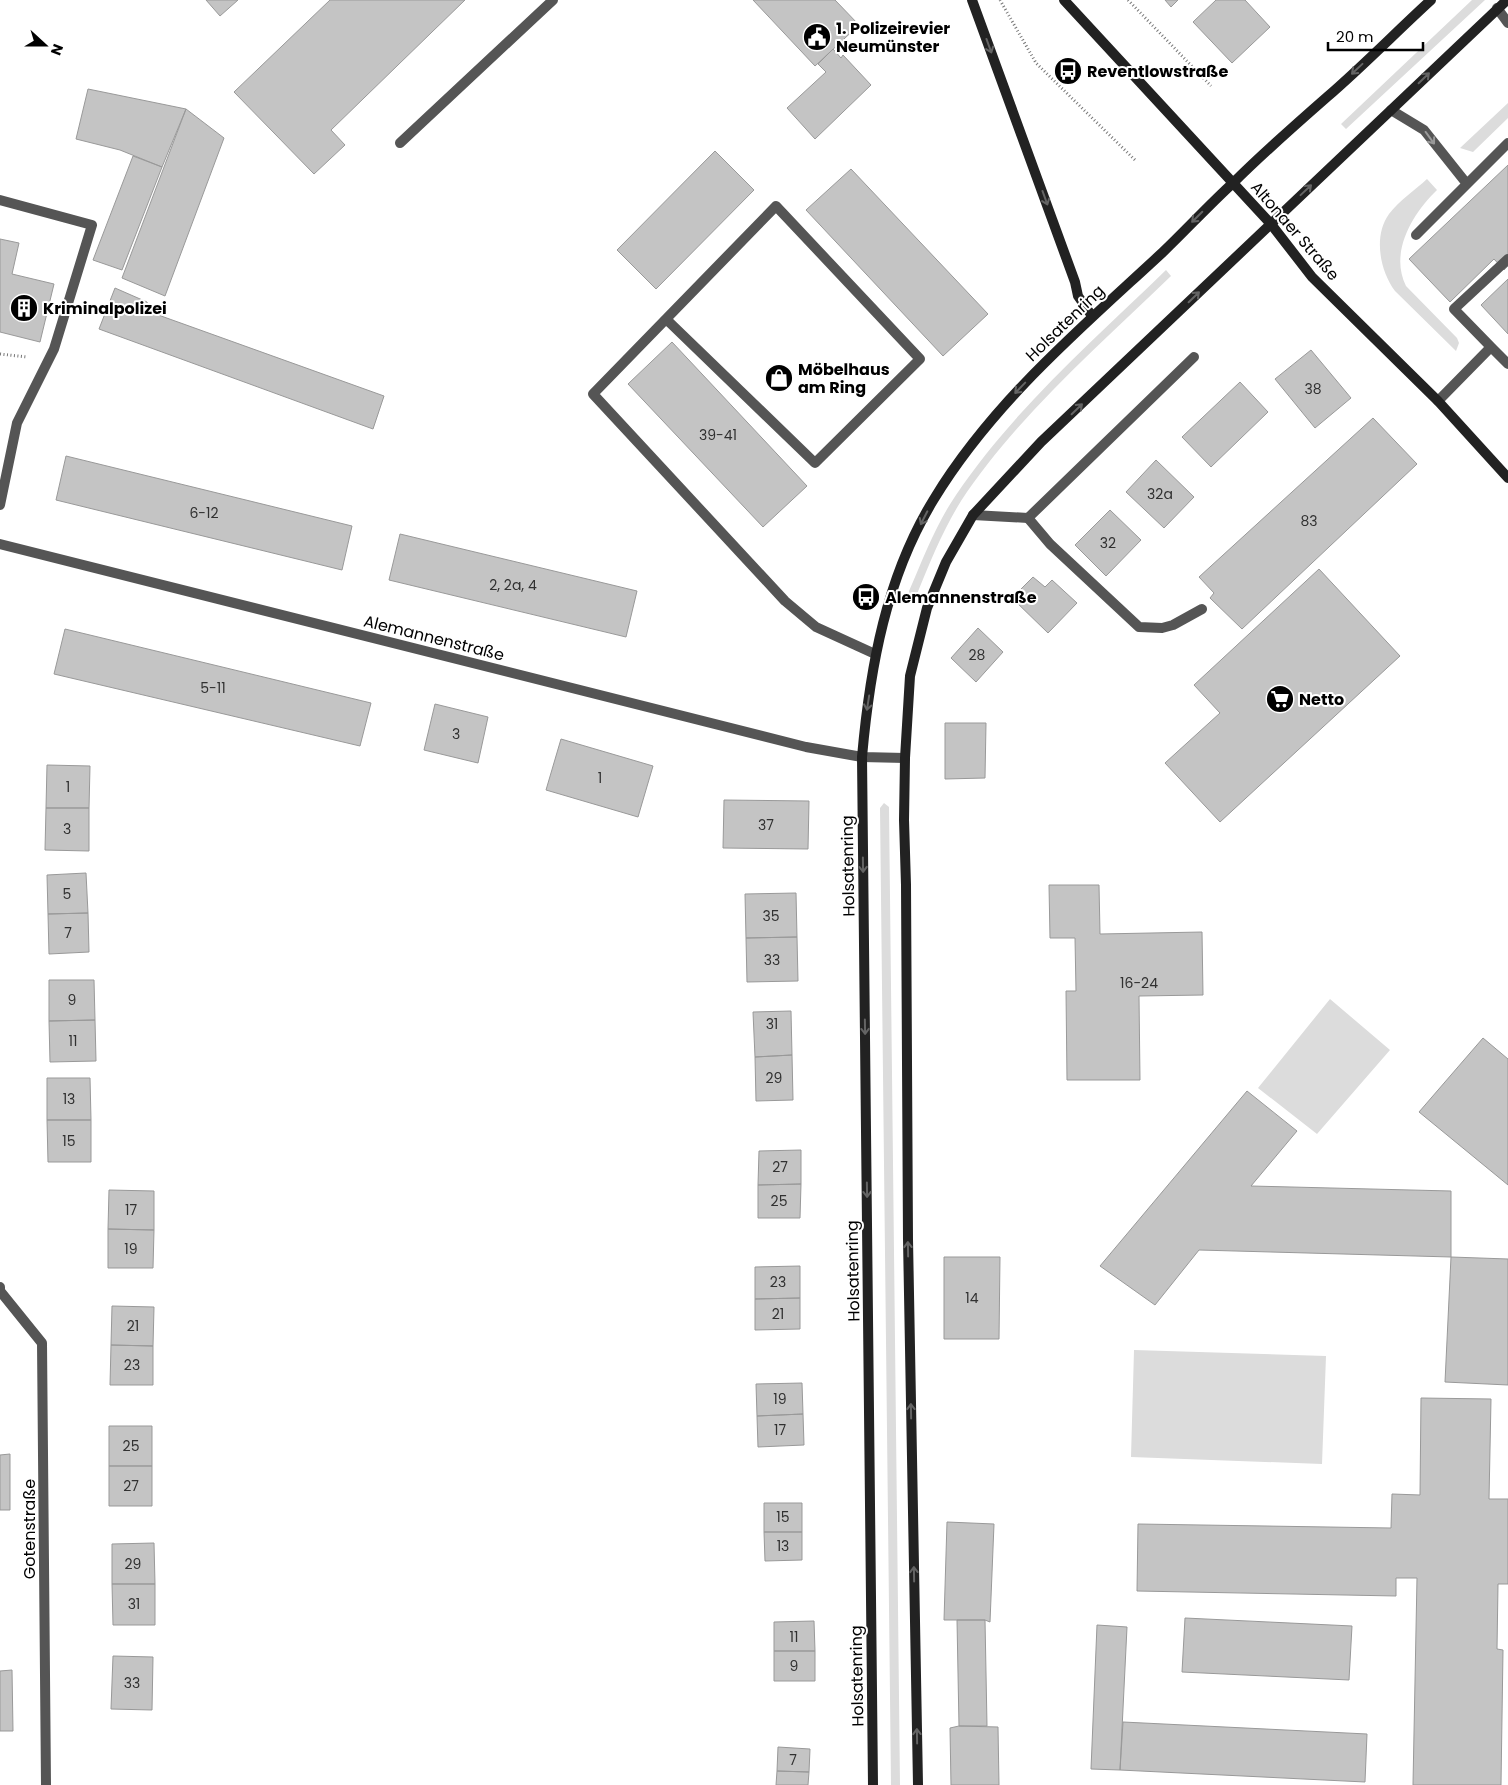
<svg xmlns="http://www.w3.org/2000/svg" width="1508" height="1785" viewBox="0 0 1508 1785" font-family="Poppins,sans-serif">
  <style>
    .green { fill: #dcdcdc }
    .building { fill: #c4c4c4; stroke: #999 }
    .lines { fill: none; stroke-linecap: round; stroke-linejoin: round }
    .path { stroke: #777; stroke-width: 3; stroke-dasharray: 1 2.5; stroke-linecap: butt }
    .lane { stroke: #555; stroke-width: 10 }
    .street { stroke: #555; stroke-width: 10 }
    .secondary { stroke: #222; stroke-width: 10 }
    .oneway { stroke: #646464 }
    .oneway2 { stroke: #999 }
    .labels { text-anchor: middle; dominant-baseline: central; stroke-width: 4; stroke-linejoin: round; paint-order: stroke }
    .number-label { font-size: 14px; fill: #313131 }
    .poi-label { font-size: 16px; font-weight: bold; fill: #000; stroke: #fff; text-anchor: start }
    .street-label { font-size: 16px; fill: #000; stroke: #fff }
  </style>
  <rect width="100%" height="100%" fill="#fff"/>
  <!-- green -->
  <path class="green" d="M1472,0H1485L1346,129L1341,124Z
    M1508,103V118L1473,152L1460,148Z
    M1427,179L1437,190C1413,213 1389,252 1406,286L1457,338L1459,343L1456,351L1395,291C1380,271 1373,236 1389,214C1399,201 1415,190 1427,179Z
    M1166,270L1171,276C1100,345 1015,418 961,501C943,530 930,562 917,594L915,596H911L909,594V591C923,559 936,524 956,495C1013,410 1093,341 1166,270Z
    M884,803L889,807L900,1785H891L880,808Z
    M1330,999L1390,1050L1317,1134L1258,1088Z
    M1134,1350L1326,1356L1322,1464L1131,1457Z"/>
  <!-- building -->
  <path class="building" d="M206,0H238L220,16Z
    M330,0H465L331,130L345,145L314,174L234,92Z
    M753,0H835L859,25L815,66Z
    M1165,0H1178L1171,7Z
    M1216,0H1245L1270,27L1232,63L1193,22Z
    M833,49L841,58L843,55L871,85L815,139L787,108L826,72L818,64Z
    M88,89L186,109L162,167L120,150L76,139Z
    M186,109L224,138L165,296L122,278Z
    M715,151L754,190L656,289L617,250Z
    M133,156L162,167L122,270L93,260Z
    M1508,165V266L1504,270L1494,259L1450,302L1409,259Z
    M851,169L988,314L943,356L806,210Z
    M0,239L19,243L12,274L54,284L40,342L0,332Z
    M1508,279V334L1481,305Z
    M115,288L147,302L150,312L384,396L373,429L99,329Z
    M672,342L807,486L763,527L628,384Z
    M1311,350L1351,398L1315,428L1275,379Z
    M1240,382L1268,412L1211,467L1182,437Z
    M1373,418L1417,464L1242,629L1210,598L1214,593L1199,577Z
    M66,456L352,526L342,570L56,500Z
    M1156,460L1194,497L1164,528L1126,492Z
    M1110,510L1141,540L1106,576L1075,545Z
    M400,534L637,591L626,637L389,580Z
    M1319,569L1400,656L1220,822L1165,763L1220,713L1194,685Z
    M1033,577L1045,587L1052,580L1077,603L1048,633L1012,598Z
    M978,628L1003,652L976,682L951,658Z
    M65,629L371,703L360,746L54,674Z
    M435,704L488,717L478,763L424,750Z
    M945,723H986L985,778L945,779Z
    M561,739L653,766L638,817L546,790Z
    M47,765L90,766L89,808H46Z
    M724,800L809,801L808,849L723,848Z
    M46,808H89V851L45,850Z
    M86,873L88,913L48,914L47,875Z
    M1049,885H1099L1100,934L1202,932L1203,995L1139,996L1140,1080H1067L1066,991H1076L1075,938H1050Z
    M796,893L797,937L746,938L745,894Z
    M88,913L89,952L49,954L48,914Z
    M797,937L798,981L747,982L746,938Z
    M49,980H94L95,1020L49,1021Z
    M791,1011L792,1055L755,1057L753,1012Z
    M95,1020L96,1061L50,1062L49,1021Z
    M1483,1038L1508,1059V1185L1419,1112Z
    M792,1055L793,1100L756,1101L755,1057Z
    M47,1078H90L91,1120H47Z
    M1247,1091L1297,1131L1251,1186L1451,1191V1257L1199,1250L1155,1305L1100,1266Z
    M47,1120H91V1162H48Z
    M801,1150V1184L758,1185L759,1151Z
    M801,1184L800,1218H758V1185Z
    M109,1190L154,1191V1230L108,1229Z
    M108,1229L154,1230L153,1268H108Z
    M944,1257H1000L999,1339H944Z
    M1451,1257L1508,1259V1385L1445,1382Z
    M800,1266V1298L755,1299V1267Z
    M800,1298V1329L755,1330V1299Z
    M112,1306L154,1307L153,1346L111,1345Z
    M111,1345L153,1346V1385H110Z
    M802,1383L803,1414L757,1416L756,1384Z
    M1421,1398L1491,1399L1489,1499H1508V1584H1498L1497,1649L1503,1650L1501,1785H1413L1417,1578H1396V1596L1137,1591L1138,1524L1391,1528L1392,1494L1420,1495Z
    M803,1414L804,1445L758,1447L757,1416Z
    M109,1426H152V1466H109Z
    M10,1454V1510H0V1455Z
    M109,1466H152V1506H109Z
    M764,1503H802V1532H764Z
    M947,1522L994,1524L990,1622L985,1620H944Z
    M764,1532H802V1560L765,1561Z
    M154,1543L155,1584H112V1544Z
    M112,1584H155V1625H113Z
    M1185,1618L1352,1626L1349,1680L1182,1672Z
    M957,1620H985L987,1726H959Z
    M814,1621L815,1651H774V1622Z
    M1097,1625L1127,1627L1120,1770L1091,1769Z
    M774,1651H815V1681H774Z
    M113,1656L153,1657L152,1710L111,1709Z
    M12,1670L13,1731H0V1671Z
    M1123,1722L1367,1734L1365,1782L1120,1770Z
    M959,1726L998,1727L999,1785H951L950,1728Z
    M778,1747L810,1749L809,1772L777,1771Z
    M777,1771L809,1772L808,1785H776Z"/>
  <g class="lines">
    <!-- path -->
    <path class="path" d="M1000,0L1036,63L1135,160
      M1128,0L1211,86
      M0,354L27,357"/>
    <!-- lane -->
    <path class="lane" d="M1497,8L1508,23
      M1391,110L1424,130L1467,184
      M400,143L553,0
      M0,200L92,225L54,349L17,423L0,505
      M1416,235L1508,143
      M666,319L815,463L920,359L776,206L593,394L785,601L816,627L875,654
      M1491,347L1508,364
      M1438,401L1491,347L1454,309L1508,259
      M1028,518L1050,544L1139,627L1162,628L1173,625L1202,609"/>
    <!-- street -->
    <path class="street" d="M973,515L1028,518L1194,357
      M0,544L806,747L862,757L905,758
      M0,1287V1291L42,1343L46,1785"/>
    <!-- secondary -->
    <path class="secondary" d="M972,0L1075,282L1078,296L1092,316
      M1064,0L1271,224L1312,277L1438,401L1508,478
      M873,1785L862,757C870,667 886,577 934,499C993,402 1081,328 1163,252C1187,229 1209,205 1233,183C1263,153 1295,125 1327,97C1363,66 1396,32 1431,0
      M918,1785L908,1239L906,885L904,820L905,758L910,676L927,608L946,562L973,515L1041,442L1507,0"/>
  </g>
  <!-- one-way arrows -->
  <defs><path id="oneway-shaft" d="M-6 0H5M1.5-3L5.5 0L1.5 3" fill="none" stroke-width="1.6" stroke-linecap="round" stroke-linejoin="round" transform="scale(1.25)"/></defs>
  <g class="oneway">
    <use href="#oneway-shaft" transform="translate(989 46) rotate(70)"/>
    <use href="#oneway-shaft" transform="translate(1357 69) rotate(137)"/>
    <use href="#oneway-shaft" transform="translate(1424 78) rotate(-44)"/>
    <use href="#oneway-shaft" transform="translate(1306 190) rotate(-43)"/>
    <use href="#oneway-shaft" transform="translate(1045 198) rotate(70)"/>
    <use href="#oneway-shaft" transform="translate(1197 217) rotate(135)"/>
    <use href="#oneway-shaft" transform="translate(1194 297) rotate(-44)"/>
    <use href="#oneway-shaft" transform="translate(1020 388) rotate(134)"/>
    <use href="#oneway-shaft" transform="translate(1077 409) rotate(-44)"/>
    <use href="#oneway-shaft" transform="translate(924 518) rotate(117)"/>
    <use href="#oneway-shaft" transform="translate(868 703) rotate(99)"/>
    <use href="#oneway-shaft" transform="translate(863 865) rotate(89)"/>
    <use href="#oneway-shaft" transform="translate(865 1027) rotate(89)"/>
    <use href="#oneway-shaft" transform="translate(867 1190) rotate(89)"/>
    <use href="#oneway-shaft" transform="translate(908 1249) rotate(-91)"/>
    <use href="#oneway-shaft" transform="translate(911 1411) rotate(-91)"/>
    <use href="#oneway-shaft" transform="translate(914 1574) rotate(-91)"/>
    <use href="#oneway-shaft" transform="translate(917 1736) rotate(-91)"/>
  </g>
  <use class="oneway2" href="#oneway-shaft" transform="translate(1430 138) rotate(54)"/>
  <!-- icons -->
  <defs>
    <symbol id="civic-disc" viewBox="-11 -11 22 22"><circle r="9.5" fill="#000" stroke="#fff"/><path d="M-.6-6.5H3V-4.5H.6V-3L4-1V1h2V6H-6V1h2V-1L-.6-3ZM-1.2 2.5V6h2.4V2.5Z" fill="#fff"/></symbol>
    <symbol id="bus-disc" viewBox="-11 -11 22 22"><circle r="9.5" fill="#000" stroke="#fff"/><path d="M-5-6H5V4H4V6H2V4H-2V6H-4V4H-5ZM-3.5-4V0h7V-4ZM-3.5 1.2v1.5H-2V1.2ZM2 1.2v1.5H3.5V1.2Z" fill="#fff"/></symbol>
    <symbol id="building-disc" viewBox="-11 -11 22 22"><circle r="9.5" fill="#000" stroke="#fff"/><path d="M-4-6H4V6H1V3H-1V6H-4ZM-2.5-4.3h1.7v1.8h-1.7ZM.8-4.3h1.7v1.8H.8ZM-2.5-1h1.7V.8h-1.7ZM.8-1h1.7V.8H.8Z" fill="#fff"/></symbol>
    <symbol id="shop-disc" viewBox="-11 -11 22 22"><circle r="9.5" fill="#000" stroke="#fff"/><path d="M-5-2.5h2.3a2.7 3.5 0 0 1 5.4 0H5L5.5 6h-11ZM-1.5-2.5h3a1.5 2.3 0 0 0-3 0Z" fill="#fff"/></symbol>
    <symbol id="supermarket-disc" viewBox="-11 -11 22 22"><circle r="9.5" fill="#000" stroke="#fff"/><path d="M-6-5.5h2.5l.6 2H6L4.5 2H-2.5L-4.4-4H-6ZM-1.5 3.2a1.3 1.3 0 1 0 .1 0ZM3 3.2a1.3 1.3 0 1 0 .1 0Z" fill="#fff"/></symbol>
  </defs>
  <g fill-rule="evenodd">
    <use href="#civic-disc" x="801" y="21" width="32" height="32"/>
    <use href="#bus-disc" x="1052" y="55" width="32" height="32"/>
    <use href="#building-disc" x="8" y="292" width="32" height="32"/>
    <use href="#shop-disc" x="763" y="362" width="32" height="32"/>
    <use href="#bus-disc" x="850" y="581" width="32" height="32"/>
    <use href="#supermarket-disc" x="1264" y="683" width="32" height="32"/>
  </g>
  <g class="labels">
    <!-- number labels -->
    <g class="number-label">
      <text x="1313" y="389">38</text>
      <text x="718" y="435">39-41</text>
      <text x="1160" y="494">32a</text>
      <text x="204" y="513">6-12</text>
      <text x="1309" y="521">83</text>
      <text x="1108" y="543">32</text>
      <text x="513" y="585">2, 2a, 4</text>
      <text x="977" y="655">28</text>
      <text x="213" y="688">5-11</text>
      <text x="456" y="734">3</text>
      <text x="600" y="778">1</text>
      <text x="68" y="787">1</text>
      <text x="766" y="825">37</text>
      <text x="67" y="829">3</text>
      <text x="67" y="894">5</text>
      <text x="771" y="916">35</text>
      <text x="68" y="933">7</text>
      <text x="772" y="960">33</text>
      <text x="1139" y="983">16-24</text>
      <text x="72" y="1000">9</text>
      <text x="772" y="1024">31</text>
      <text x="73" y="1041">11</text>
      <text x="774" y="1078">29</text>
      <text x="69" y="1099">13</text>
      <text x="69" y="1141">15</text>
      <text x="780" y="1167">27</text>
      <text x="779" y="1201">25</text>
      <text x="131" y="1210">17</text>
      <text x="131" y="1249">19</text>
      <text x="778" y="1282">23</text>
      <text x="972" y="1298">14</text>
      <text x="778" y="1314">21</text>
      <text x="133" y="1326">21</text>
      <text x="132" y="1365">23</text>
      <text x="780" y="1399">19</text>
      <text x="780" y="1430">17</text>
      <text x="131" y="1446">25</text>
      <text x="131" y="1486">27</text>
      <text x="783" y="1517">15</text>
      <text x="783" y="1546">13</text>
      <text x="133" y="1564">29</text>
      <text x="134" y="1604">31</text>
      <text x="794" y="1637">11</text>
      <text x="794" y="1666">9</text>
      <text x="132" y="1683">33</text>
      <text x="793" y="1760">7</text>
    </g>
    <!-- poi labels -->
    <g class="poi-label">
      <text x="836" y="28">1. Polizeirevier<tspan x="836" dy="18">Neumünster</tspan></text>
      <text x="1087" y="71">Reventlowstraße</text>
      <text x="43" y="308">Kriminalpolizei</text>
      <text x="798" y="369">Möbelhaus<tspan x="798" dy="18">am Ring</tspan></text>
      <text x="885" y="597">Alemannenstraße</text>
      <text x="1299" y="699">Netto</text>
    </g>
    <!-- street labels -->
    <g class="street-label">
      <text transform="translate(1295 231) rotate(49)">Altonaer Straße</text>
      <text transform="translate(1065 323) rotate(-44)">Holsatenring</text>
      <text transform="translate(434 638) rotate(14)">Alemannenstraße</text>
      <text transform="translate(848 866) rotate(-91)">Holsatenring</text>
      <text transform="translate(853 1271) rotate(-91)">Holsatenring</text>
      <text transform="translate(29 1529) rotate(-90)">Gotenstraße</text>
      <text transform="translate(857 1676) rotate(-91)">Holsatenring</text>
    </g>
  </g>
  <!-- north arrow -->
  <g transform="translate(45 45) rotate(111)" stroke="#ffffff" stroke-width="4" paint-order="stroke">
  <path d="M0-4L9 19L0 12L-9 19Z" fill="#000000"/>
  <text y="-8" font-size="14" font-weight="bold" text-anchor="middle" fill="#000000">N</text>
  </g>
  <!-- scale -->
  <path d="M1328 42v8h95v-8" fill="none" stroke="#000000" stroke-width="2.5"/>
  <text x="1336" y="42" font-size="15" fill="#000000" stroke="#ffffff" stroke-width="4" paint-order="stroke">20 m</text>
</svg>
